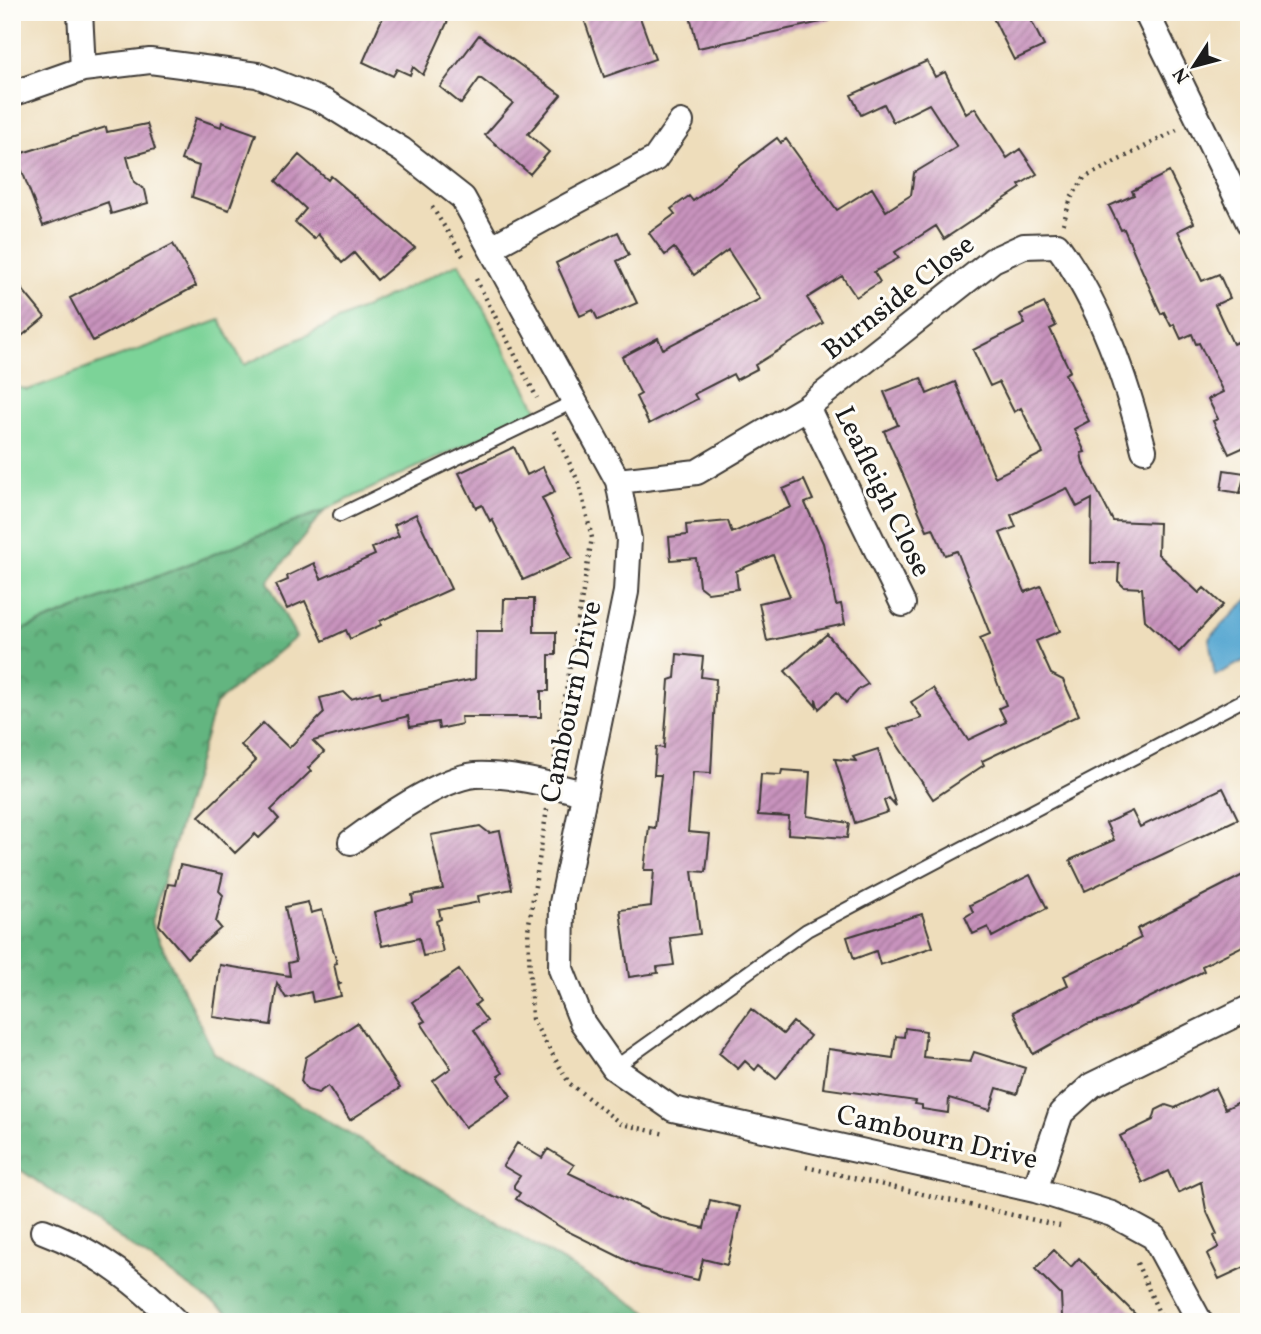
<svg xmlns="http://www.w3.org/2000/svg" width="1261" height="1334" viewBox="0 0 1261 1334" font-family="Vollkorn,serif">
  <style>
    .green { fill: #7bd398; stroke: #4c785a; stroke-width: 2 }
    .forest { fill: url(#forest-crowns); stroke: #40684e; stroke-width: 2 }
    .water { fill: #58a8d2; stroke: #3a6277; stroke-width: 2 }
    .building { fill: url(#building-hatch) }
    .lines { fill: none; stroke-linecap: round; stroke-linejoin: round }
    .lane-casing { stroke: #3c3934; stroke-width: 16 }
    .street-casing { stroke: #3c3934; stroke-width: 28 }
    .path { stroke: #3c3934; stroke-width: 4.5; stroke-dasharray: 2 5; stroke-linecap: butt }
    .lane { stroke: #fff; stroke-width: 12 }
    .street { stroke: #fff; stroke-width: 24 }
    .labels { text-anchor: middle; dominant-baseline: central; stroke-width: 6; stroke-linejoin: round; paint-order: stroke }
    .street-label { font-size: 28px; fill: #1c1c1c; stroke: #fdfcf7 }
  </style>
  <defs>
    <pattern id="forest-crowns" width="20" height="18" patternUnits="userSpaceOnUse" patternTransform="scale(1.75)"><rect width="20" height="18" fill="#64b580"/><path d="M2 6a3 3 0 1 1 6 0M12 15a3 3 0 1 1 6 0" fill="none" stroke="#529268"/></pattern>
    <pattern id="building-hatch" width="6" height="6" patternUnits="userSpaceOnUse" patternTransform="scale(1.75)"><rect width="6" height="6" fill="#c893bd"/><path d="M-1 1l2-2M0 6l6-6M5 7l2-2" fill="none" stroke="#a27799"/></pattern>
  </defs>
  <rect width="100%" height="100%" fill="#fdfcf7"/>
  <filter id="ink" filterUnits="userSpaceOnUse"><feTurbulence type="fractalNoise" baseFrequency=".0143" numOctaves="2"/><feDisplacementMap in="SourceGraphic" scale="14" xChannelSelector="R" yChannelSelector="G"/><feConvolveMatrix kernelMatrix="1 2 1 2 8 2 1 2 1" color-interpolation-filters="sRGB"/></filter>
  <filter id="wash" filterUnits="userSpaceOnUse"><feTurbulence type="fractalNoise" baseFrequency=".00686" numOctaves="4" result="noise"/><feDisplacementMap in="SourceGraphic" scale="28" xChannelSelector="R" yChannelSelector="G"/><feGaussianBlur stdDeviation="1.57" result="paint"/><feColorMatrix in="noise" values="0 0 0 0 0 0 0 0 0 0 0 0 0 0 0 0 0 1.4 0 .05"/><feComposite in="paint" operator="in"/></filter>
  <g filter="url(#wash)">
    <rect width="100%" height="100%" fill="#edb"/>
    <!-- green -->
    <path class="green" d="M459,263L538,411L325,510L12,634V386L28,390L220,320L244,365Z"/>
    <!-- forest -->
    <path class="forest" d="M325,510L268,582L296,637L215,704L151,923L214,1053L664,1322H241L12,1164V634Z"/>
    <!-- water -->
    <path class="water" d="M1249,598V658L1215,676L1209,638Z"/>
    <g id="blocks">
      <!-- building -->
      <path class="building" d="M385,12H452L423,75L413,67L410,75L397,69L393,76L363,62Z
        M604,12H638L655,59L604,77L584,19Z
        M689,12H830L831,20L698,48Z
        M990,12H1027L1044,46L1014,60Z
        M479,35L561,95L528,134L549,152L530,174L485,135L513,103L480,78L461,104L440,87Z
        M927,61L935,77L945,72L966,114L975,108L1007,158L1020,149L1037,174L1019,185L1021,188L944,239L936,226L895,252L899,258L874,272L880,282L856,297L842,276L807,298L823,323L755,365L757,369L736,380L733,374L694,394L697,399L649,424L636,397L641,394L622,357L658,338L663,349L760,299L728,250L694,275L674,248L665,255L649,233L675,214L671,209L689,196L693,201L777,138L781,143L786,139L837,210L872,188L886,211L911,195L914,173L957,147L929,104L893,122L884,104L861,115L851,95Z
        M196,118L221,127L222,122L256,134L229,210L192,197L199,166L181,160Z
        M147,124L155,149L127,157L134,182L145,190L148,203L111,214L108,202L43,226L16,155L106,127L107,132Z
        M299,155L328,180L331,176L415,248L377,280L354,253L342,263L318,234L314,239L295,222L306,209L276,181Z
        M1169,172L1194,223L1178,231L1202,281L1219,274L1230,298L1215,305L1233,344L1249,337V445L1229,454L1213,421L1218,419L1208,399L1223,392L1199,343L1196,344L1192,334L1181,339L1174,324L1171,326L1164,312L1161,314L1124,229L1121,230L1109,206L1134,195L1132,191Z
        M618,232L629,255L617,261L637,303L598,320L593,310L580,316L556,263Z
        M173,244L196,286L93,341L70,298Z
        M12,277L45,317L12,344Z
        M1044,303L1056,326L1050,329L1070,371L1065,374L1089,421L1074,429L1085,452L1081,453L1083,463L1113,521L1159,523L1158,554L1199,593L1204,588L1223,605L1179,652L1145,620L1142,588L1124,587L1118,581L1119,563H1091L1092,499L1077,507L1067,488L1011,515L1016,527L1000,533L1025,592L1041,586L1060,631L1036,641L1051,674L1063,680L1079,715L982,761L984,765L933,799L887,729L922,718L911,702L933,688L968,740L1006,722L999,708L1006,705L980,638L990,634L957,551L945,555L933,528L927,530L884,431L898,425L884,392L921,378L927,394L955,382L995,477L1043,453L1021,408L1014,412L999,382L990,386L973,350L1025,324L1020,314Z
        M514,447L527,475L543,467L555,492L542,498L572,558L523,580L492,519L490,521L482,505L476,508L459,473Z
        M1224,470L1245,473L1240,493L1221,490Z
        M804,480L813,500L805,503L823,543L836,605L841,604L845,624L767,641L759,603L790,596L773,555L736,571L738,589L708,593L699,586L696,558L671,560L669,537L687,535L686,525L728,521L732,533L791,507L783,489Z
        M416,514L451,589L380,621L381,625L350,639L346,630L323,641L305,601L287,609L276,585L288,580L287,576L314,563L321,579L375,555L372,548L399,536L394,525Z
        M504,599H534V632H556V655H549V691H541V717H461L462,724L439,729L438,722L410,727L408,716L313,741L324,752L308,768L311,771L271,810L279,819L259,838L255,834L235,853L199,816L256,761L241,745L263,723L289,748L324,713L320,698L344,692L351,699L380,691L381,698L475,679L476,631H503Z
        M827,634L868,684L859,689L846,703L837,692L819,709L816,699V706L785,671Z
        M677,654L703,657L701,677L716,679L711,773L693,772L688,832L710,834L706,872L692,871L700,934L670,938L674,965L657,967L658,973L629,977L620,910L651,906L654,870H644L649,827L655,828L661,775H654L656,747L664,748L669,680L675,678Z
        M878,749L896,806L889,798L884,801L888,812L855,823L835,759L856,761L853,757Z
        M782,770L810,772L807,816L849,823L847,838L788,834L789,817L758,815L761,774L781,775Z
        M1223,788L1238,819L1085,891L1070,860L1114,840L1106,823L1132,811L1140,827Z
        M480,826L489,833L500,831L512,889L478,896L479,902L439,910L441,919L436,921L443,952L423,956L419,938L382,946L374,912L413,902L412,895L443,889L431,835Z
        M180,865L223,874L219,891L223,895L216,922L221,928L187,958L159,925L168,884L175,885Z
        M1249,872V943L1202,966L1204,971L1108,1018L1087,1024L1033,1054L1013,1012L1068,985L1064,976L1141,938L1137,929Z
        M1030,875L1047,908L992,937L988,927L973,934L965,917L973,912L970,905Z
        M308,902L311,913L322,910L337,963L334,964L338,983H342L338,985L341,996L313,1002L311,992L286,998L277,983L271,1025L213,1017L220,965L290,976L288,963L296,961L285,907Z
        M922,914L933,947L880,965L876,951L854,959L847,937Z
        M459,970L480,1001L475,1005L487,1021L474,1030L503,1073L498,1076L511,1096L465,1127L433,1081L451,1068L421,1023L425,1021L412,1002Z
        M751,1009L783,1034L793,1022L810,1036L776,1079L759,1065L755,1070L745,1061L738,1069L719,1053Z
        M357,1023L400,1088L350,1120L328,1086L318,1093L307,1090L301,1081L306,1057Z
        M905,1028L926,1031L923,1057L970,1062L974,1052L1025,1068L1017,1094L997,1088L990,1110L949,1098L948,1113L922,1109V1105L915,1104L916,1101L823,1088L828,1049L893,1058L896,1036L904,1037Z
        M1215,1088L1225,1109L1249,1097V1265L1219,1279L1207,1254L1219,1247L1214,1236L1217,1234L1206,1210L1201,1182L1178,1193L1168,1171L1143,1183L1120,1136L1153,1120L1156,1110L1166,1105L1175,1108Z
        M517,1143L542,1158L548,1149L574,1165L569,1173L663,1218L704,1228L710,1200L740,1207L727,1265L703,1259L698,1280L640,1267L565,1230L516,1199L520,1193L514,1189V1185L520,1176L503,1166Z
        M1054,1250L1071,1267L1079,1258L1143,1322H1068L1062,1316L1061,1295L1035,1269Z"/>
    </g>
  </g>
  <g filter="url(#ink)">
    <use href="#blocks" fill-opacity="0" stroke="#3c3934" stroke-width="2"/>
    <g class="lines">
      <defs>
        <path id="lane" d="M340,515L575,401
          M614,1068L807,930L1249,697"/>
        <path id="street" d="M80,12L83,69
          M1146,12L1249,223
          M12,94L83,69L150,61L257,75L325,102L402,150L463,198L618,481L629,539L626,592L562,903L561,969L582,1022L614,1068L673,1109L1035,1190L1112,1214L1154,1237L1200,1322
          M492,247L655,159L681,122
          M807,407L903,604
          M618,481L697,472L807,407L993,260L1024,246L1057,245C1101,305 1126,379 1144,450
          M351,842C378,822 441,778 475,775C504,773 554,785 582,793
          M1035,1190L1061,1113L1092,1085L1249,1008
          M43,1231C95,1250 137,1282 176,1322"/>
      </defs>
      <!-- lane casing -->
      <use href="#lane" class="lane-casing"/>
      <!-- street casing -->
      <use href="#street" class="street-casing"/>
      <!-- path -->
      <path class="path" d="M432,207L463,256
        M1063,224L1071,198L1084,178L1177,130
        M476,279L537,398
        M554,431L579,483L592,538L554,762
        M547,809L528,930L532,1019L569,1083L621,1124L665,1134
        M806,1167L1060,1226
        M1137,1263L1163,1322"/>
      <!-- lane -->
      <use href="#lane" class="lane"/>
      <!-- street -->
      <use href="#street" class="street"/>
    </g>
  </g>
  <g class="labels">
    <!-- street labels -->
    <g class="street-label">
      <text transform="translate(899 298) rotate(-38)">Burnside Close</text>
      <text transform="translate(882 492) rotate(64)">Leafleigh Close</text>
      <text transform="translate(572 702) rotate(-78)">Cambourn Drive</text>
      <text transform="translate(937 1138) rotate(13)">Cambourn Drive</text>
    </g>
  </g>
  <!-- margin -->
  <rect width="1261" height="1334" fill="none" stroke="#fdfcf7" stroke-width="42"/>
  <!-- north arrow -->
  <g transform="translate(1194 66) rotate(234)" stroke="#fdfcf7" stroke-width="5" paint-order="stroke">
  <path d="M0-5L12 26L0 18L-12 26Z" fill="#1c1c1c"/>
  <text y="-10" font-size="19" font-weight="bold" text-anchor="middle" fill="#1c1c1c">N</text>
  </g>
</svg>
